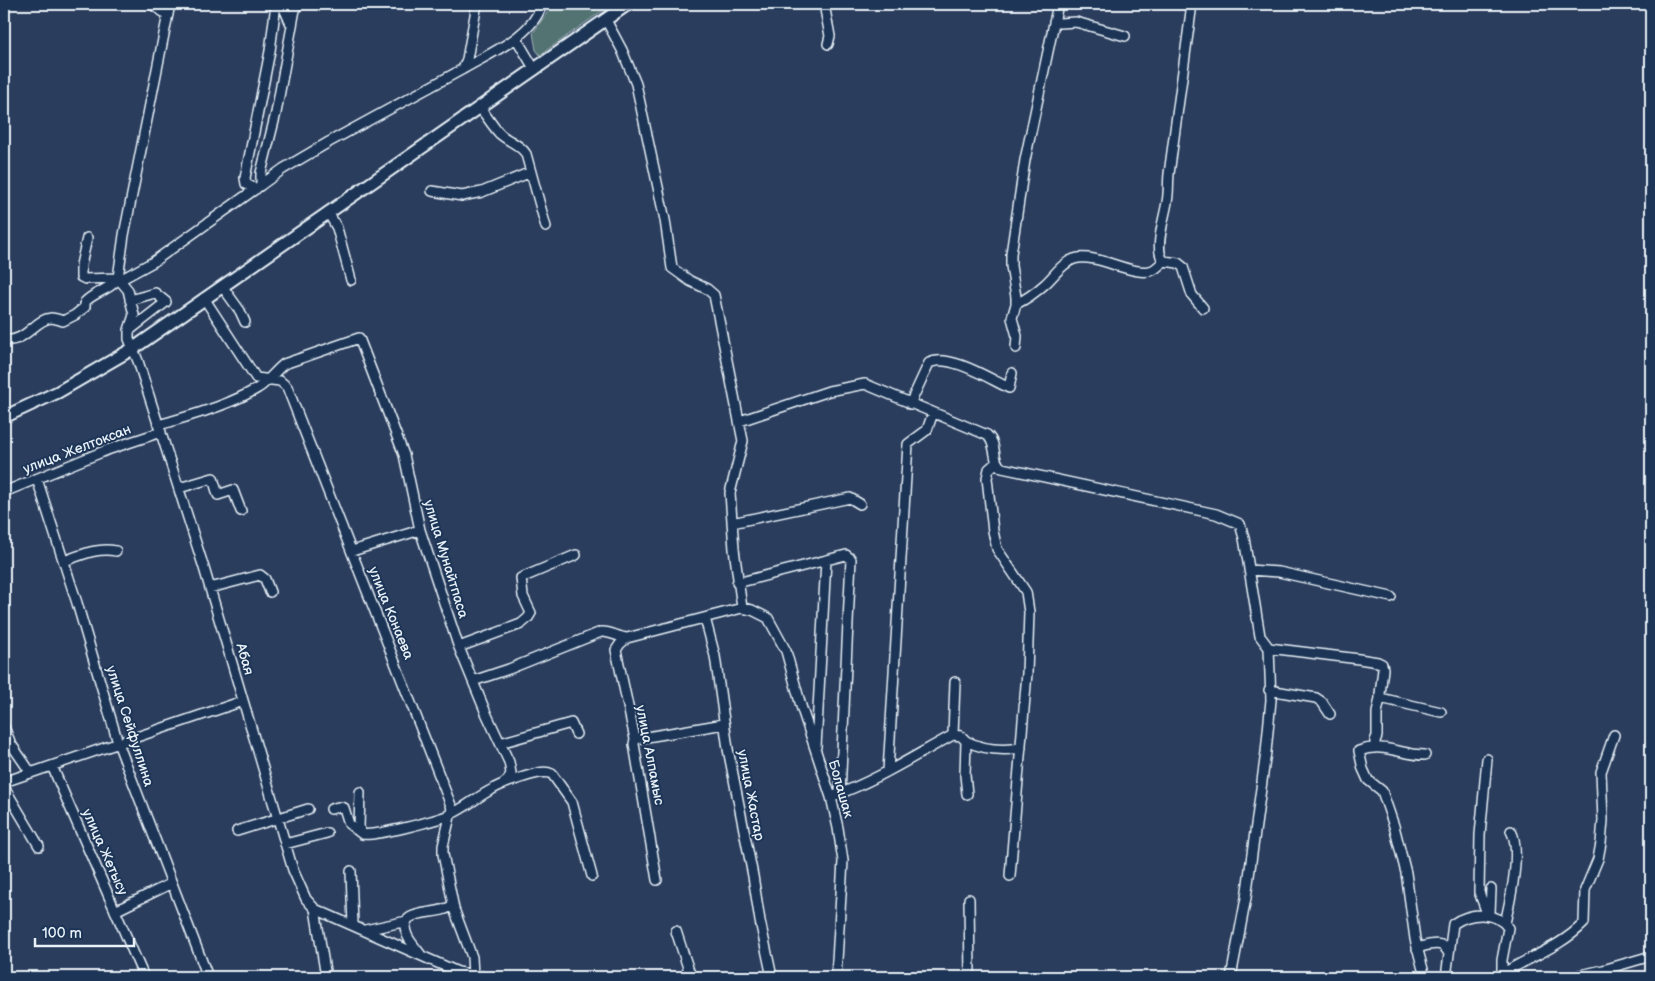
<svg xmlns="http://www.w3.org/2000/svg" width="1655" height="981" viewBox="0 0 1655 981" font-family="'Balsamiq Sans',sans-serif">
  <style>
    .green { fill: #537372; stroke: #9eb2b5 }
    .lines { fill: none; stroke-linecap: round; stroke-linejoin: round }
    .minor-casing { stroke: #e8f1f8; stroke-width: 12 }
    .major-casing { stroke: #e8f1f8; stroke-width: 15 }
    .minor { stroke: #1d3557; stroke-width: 9 }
    .major { stroke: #1d3557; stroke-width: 11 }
    .labels { text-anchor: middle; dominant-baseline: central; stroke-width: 4; stroke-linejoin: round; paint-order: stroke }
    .street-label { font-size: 14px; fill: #e8f1f8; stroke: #1d3557 }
  </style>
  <rect width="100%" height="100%" fill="#2b3d5d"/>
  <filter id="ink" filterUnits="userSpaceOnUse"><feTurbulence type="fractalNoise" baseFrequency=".02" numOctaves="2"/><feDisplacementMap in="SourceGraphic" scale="10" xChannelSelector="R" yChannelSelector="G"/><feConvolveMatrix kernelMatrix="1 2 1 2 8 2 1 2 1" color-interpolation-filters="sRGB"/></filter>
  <g filter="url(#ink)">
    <!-- green -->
    <path class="green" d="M558,4H612L540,55L536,50L533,33L549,10Z"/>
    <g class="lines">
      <defs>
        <path id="minor" d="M151,4L168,15
          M282,4L291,24
          M824,4L830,36L828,44
          M1192,4L1169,174C1168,183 1169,193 1167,202C1165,216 1153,251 1164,261L1178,263L1183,267L1192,295L1203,308
          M606,20L622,50L636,84L665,220L672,268L690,281L707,289L714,295L743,441L730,493L734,549L742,608
          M1054,21L1060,23L1076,22L1125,36
          M516,38L535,70
          M463,69C490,53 532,37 542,4
          M480,108C487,116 493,127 500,134C509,142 520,144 526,154L546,227
          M261,185L283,169L329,142L463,69L467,59L477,4
          M256,189L246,184L245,178L270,51L276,4
          M432,191L462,196L482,192L531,172
          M328,212L337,228L351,280
          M87,238L81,265V277L85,279L118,278L128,290L134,315L129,330V339L138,361L204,568L293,870L306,899L315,909L458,972L485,977
          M120,280L153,262L261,185V173L276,113L296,4
          M222,286L240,311L245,322
          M204,298L256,378L280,381L287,387L452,808L443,846V854L454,909L472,957L473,975
          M1016,304C1027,299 1036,292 1045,284C1054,276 1062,263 1074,259C1097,252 1134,278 1153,270C1157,268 1160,264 1164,261
          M130,330L166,302L155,293L130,300
          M4,340C26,343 35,319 51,318C54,318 60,320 63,321L75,315L85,307V302C94,292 112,289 118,278L124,235L170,4
          M1016,348L1017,336L1012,318L1016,304V297L1011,266V254L1025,160L1058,4
          M910,404L929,363C949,353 990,379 1009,388L1012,373
          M740,421L829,391L865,384L987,435C998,444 991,461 1002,468L1216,514L1240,524L1244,538L1260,636L1269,648L1359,659L1378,662L1382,664L1383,669L1380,694V698L1377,713V736L1375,741V747
          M159,425C192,415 228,406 258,388C266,384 275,371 284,364L359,338L404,455L420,530L458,645L486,713L509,762L511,773L508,780L504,783
          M997,462L989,469L987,478L993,531L997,549L1026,592L1029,612L1027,673L1010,876
          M37,479L77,603L118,743L208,977
          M179,488L213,478L218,495L233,490L241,511
          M4,492L107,450L161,432
          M732,523L850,498L860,504
          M352,551L420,530
          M64,561C81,555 98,547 116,551
          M1249,570L1279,572L1391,597
          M737,583L846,555L851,559L840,794
          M210,588L260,575L265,579L270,592
          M705,618L715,656L728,749L753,876L760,921L772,977
          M627,638L620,644L616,650L635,739L634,744L657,880
          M459,647L521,624L528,618L531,613L523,596L521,578L576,555
          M473,681L509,669L601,632C610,631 617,637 627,638L742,608L752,610L768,618L786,651L801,706L831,797L838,828L843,861L836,977
          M1269,690L1316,698L1322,702L1330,714
          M1380,698L1441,712
          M4,727L11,744L31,773
          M953,735L961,736L966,741L965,775L967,794
          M635,739L724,724
          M966,741C984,750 1002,751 1021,748
          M500,743L571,723L576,734
          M816,747L826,560
          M1425,755C1401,755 1384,742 1359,751L1363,769L1368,780L1382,791L1394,826L1406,873L1415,939L1425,977
          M1487,759L1480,835L1479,892L1488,916
          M52,766L144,977
          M888,771L908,444L927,430L933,413
          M4,782L243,701
          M4,787L39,846
          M360,792L359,828L362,834C373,837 439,820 451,814C465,808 477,797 491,790C502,783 514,780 527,776C535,774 544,770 552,774L572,802L592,876
          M836,795C877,780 914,756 953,735L955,682
          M331,809L338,807L344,808L349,824L362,834
          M237,831L308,809
          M285,844L327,833
          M351,871L353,925
          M969,899L970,977
          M315,909L326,977
          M115,911L172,883
          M1490,913L1491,889
          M1505,923C1510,902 1522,850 1511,831
          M365,930L407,921
          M676,931L691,977
          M1417,949C1422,946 1437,942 1443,946C1446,948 1447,951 1449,953
          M421,955C416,948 410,942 407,935C395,905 443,918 453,904
          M1502,974C1529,957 1561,947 1584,923L1585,890L1598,859L1601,843L1603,820L1601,772L1614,735
          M1231,977L1246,898L1266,752L1271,700L1269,648
          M1446,977L1453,924C1469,913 1496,910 1508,928L1502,960V977
          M1571,977L1603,970L1651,956"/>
        <path id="major" d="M4,417L58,392L134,348L628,4"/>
      </defs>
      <!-- minor casing -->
      <use href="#minor" class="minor-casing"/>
      <!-- major casing -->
      <use href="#major" class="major-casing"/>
      <!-- minor -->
      <use href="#minor" class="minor"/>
      <!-- major -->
      <use href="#major" class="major"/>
    </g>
  </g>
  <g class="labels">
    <!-- street labels -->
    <g class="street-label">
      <text transform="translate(77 449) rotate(-21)">улица Желтоксан</text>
      <text transform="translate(446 559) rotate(73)">улица Мунайтпаса</text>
      <text transform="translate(391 613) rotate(68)">улица Конаева</text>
      <text transform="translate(245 659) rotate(74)">Абая</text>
      <text transform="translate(130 726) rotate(72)">улица Сейфуллина</text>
      <text transform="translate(650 755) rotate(79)">улица Алпамыс</text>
      <text transform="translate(841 789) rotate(74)">Болашак</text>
      <text transform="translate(751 795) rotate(79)">улица Жастар</text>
      <text transform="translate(105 852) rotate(66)">улица Жетысу</text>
    </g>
  </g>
  <!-- margin -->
  <rect width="1655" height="981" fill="none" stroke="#1d3557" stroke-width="20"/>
  <rect x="10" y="10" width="1635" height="961" fill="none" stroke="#e8f1f8" stroke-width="2" filter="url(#ink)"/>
  <!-- scale -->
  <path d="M35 938v8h99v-8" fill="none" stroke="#e8f1f8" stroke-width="2.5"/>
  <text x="42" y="938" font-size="15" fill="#e8f1f8" stroke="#1d3557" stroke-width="4" paint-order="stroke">100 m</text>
</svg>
